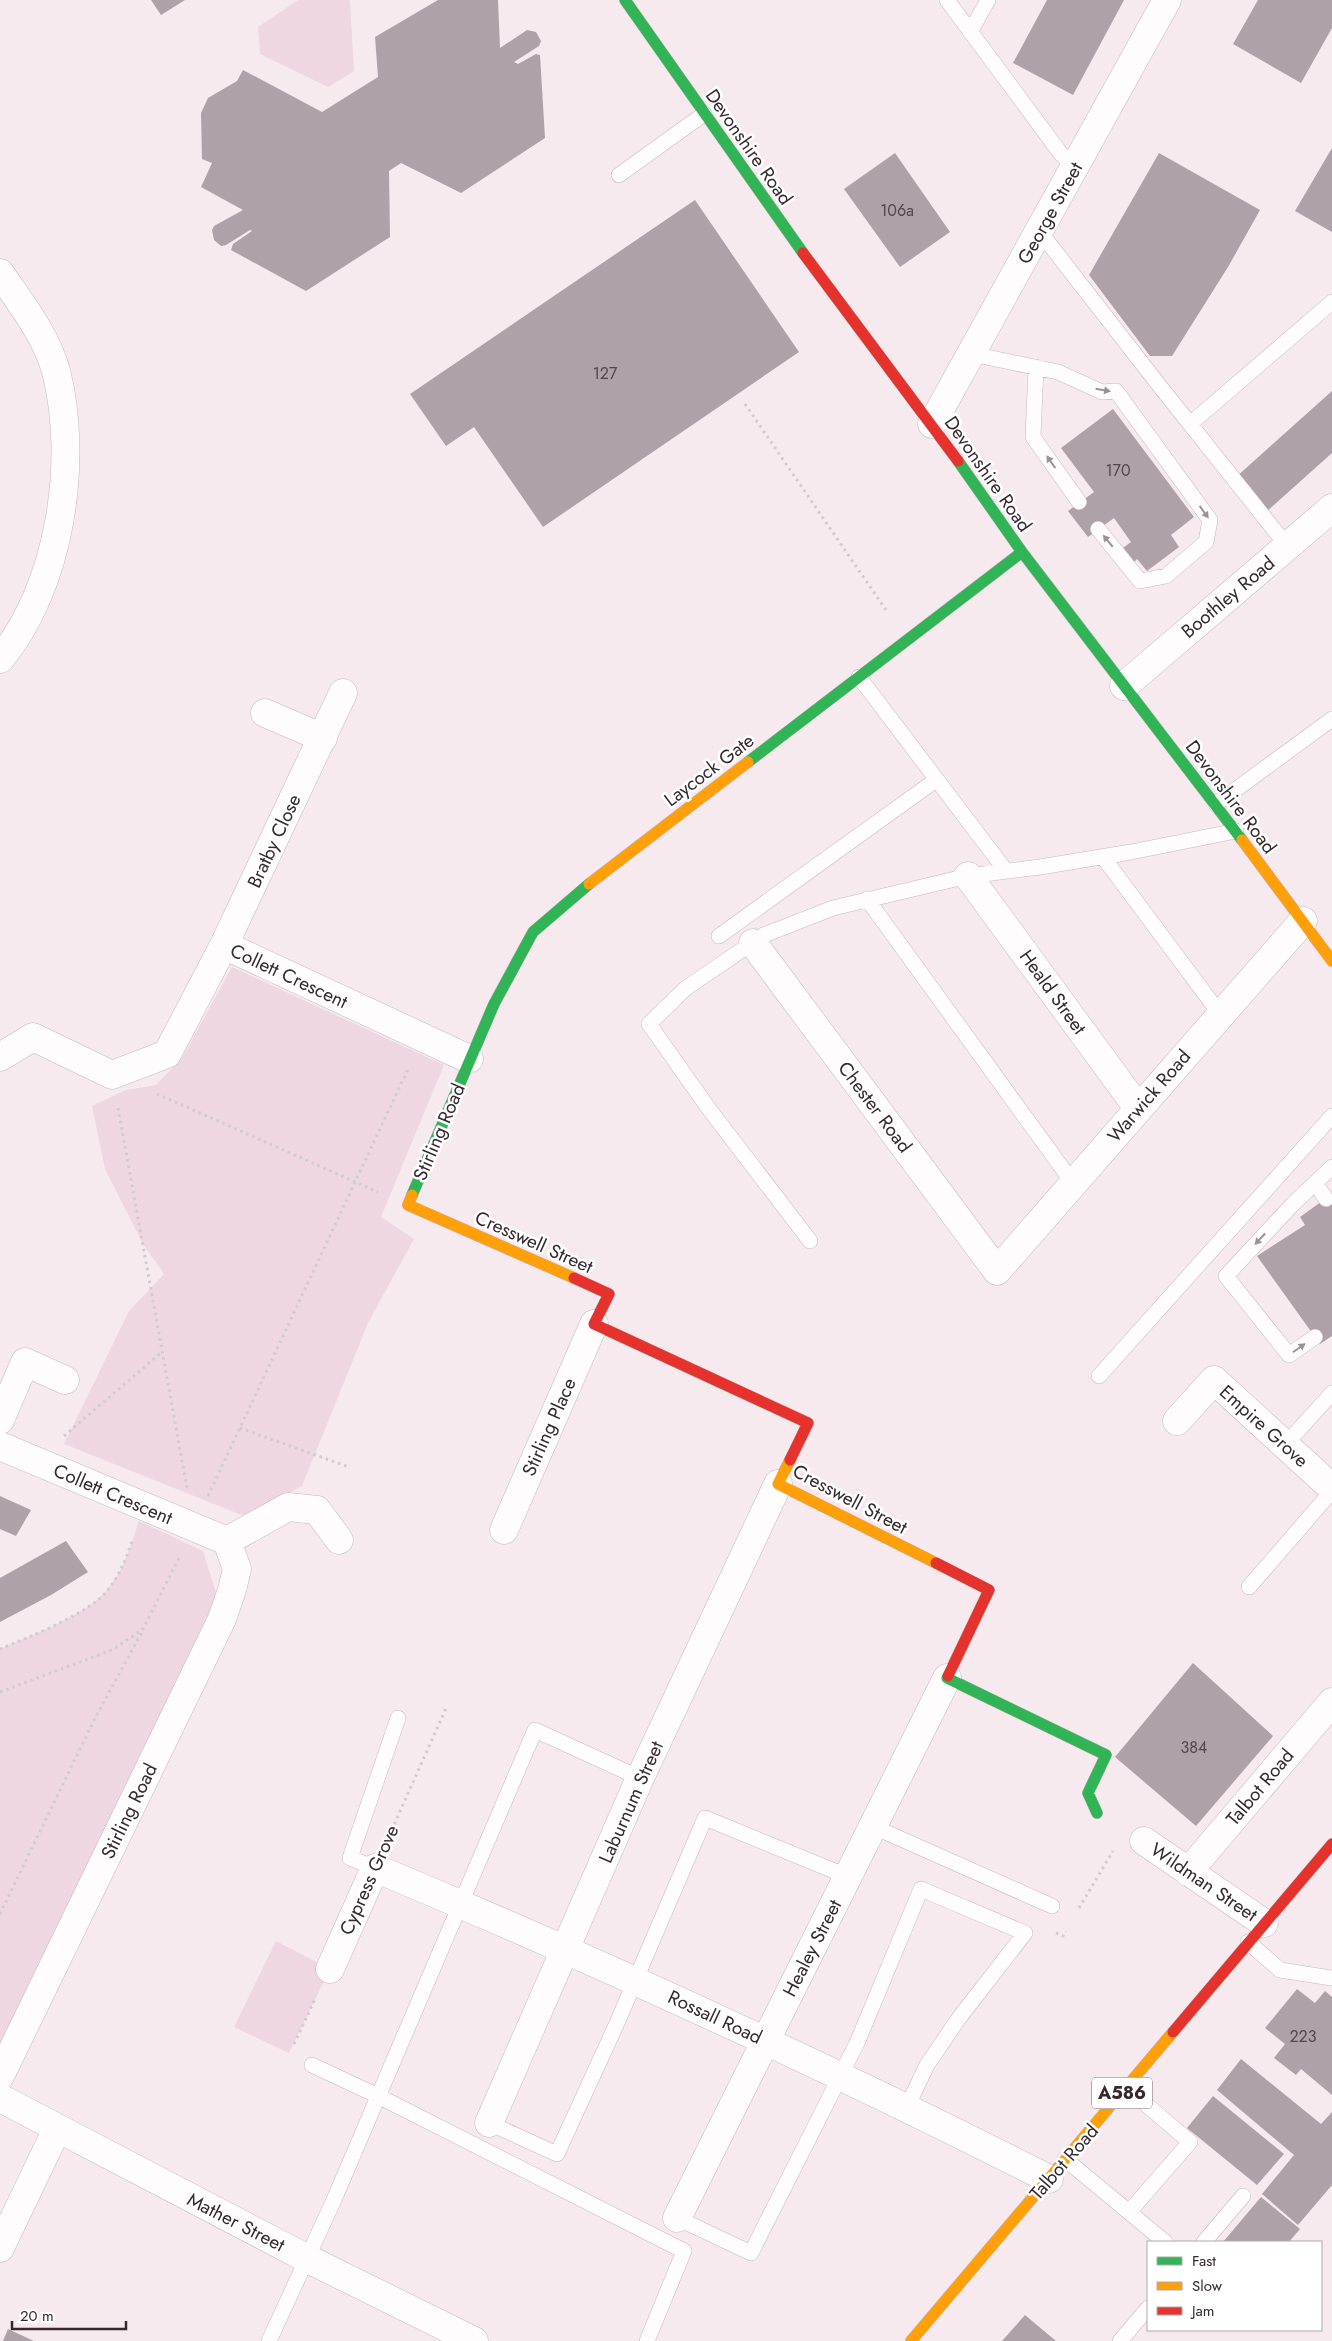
<svg xmlns="http://www.w3.org/2000/svg" width="1332" height="2341" viewBox="0 0 1332 2341" font-family="Jost,sans-serif">
  <style>
    .green { fill: #eed7e1 }
    .building { fill: #aea1a7 }
    .lines { fill: none; stroke-linecap: round; stroke-linejoin: round }
    .lane-casing { stroke: #c4b9be; stroke-width: 16 }
    .street-casing { stroke: #c4b9be; stroke-width: 29 }
    .fast-casing { stroke: #c4b9be; stroke-width: 12 }
    .slow-casing { stroke: #c4b9be; stroke-width: 12 }
    .jam-casing { stroke: #c4b9be; stroke-width: 12 }
    .path { stroke: #d0cccd; stroke-width: 3; stroke-dasharray: 2.5 4; stroke-linecap: butt }
    .lane { stroke: #fefcfd; stroke-width: 15 }
    .street { stroke: #fefcfd; stroke-width: 28 }
    .fast { stroke: #30b455; stroke-width: 11 }
    .slow { stroke: #ff9f0a; stroke-width: 11 }
    .jam { stroke: #e5322d; stroke-width: 11 }
    .oneway { fill: #9a9296 }
    .labels { text-anchor: middle; dominant-baseline: central; stroke-width: 5; stroke-linejoin: round; paint-order: stroke }
    .number-label { font-size: 16px; fill: #53464c }
    .shield { fill: #fff; stroke: #72686d; stroke-width: 1 }
    .shield-label { font-size: 18px; font-weight: bold; fill: #35282e }
    .street-label { font-size: 19px; fill: #35282e; stroke: #fff }
  </style>
  <rect width="100%" height="100%" fill="#f6eaef"/>
  <!-- green -->
  <path class="green" d="M298,0H350L354,71L328,87L260,54L258,27Z
    M232,967L444,1065L381,1217L414,1239L368,1323L302,1486L244,1516L64,1444L129,1311L164,1274L143,1244L105,1169L92,1106L126,1090L156,1085L182,1058Z
    M139,1521L203,1551L218,1599L0,2053V1649C30,1636 87,1615 107,1590C124,1570 131,1545 139,1521Z
    M276,1941L330,1969L289,2053L234,2027Z"/>
  <!-- building -->
  <path class="building" d="M151,0H185L161,15Z
    M438,0H498L500,48L527,30L536,32L541,41L539,46L514,62L518,64L536,54L540,55L545,138L461,193L401,163L389,171L390,237L306,291L231,250L233,244L252,231L250,230L226,245L221,246L214,240L212,230L214,226L243,210L201,187L212,163L202,159L201,113L208,98L237,81L243,70L322,112L378,77L375,37Z
    M1047,0H1124L1073,95L1013,63Z
    M1258,0H1332V28L1301,83L1233,44Z
    M1332,148V232L1295,211Z
    M895,153L950,232L900,267L844,189Z
    M1159,153L1260,210L1228,267L1172,356H1150L1089,275Z
    M695,200L799,352L543,527L474,427L446,446L410,394Z
    M1332,391V453L1266,512L1235,478Z
    M1113,409L1194,517L1171,535L1179,547L1147,571L1137,559L1134,562L1123,548L1131,542L1114,518L1088,537L1068,511L1094,492L1061,448Z
    M1332,1194V1336L1320,1344L1257,1256L1305,1225L1300,1217Z
    M0,1496L31,1510L16,1536L0,1529Z
    M66,1541L88,1572L51,1595L0,1622V1578Z
    M1193,1663L1273,1736L1196,1826L1115,1757Z
    M1297,1989L1315,2003L1325,1991L1332,1997V2095L1301,2069L1296,2075L1274,2058L1285,2044L1265,2028Z
    M1241,2059L1321,2124L1332,2112V2185L1298,2225L1262,2194L1294,2155L1217,2090Z
    M1213,2096L1284,2154L1257,2185L1187,2128Z
    M1261,2197L1300,2229L1289,2242H1223Z
    M1025,2315L1056,2341H1002Z
    M8,2329L34,2341H3Z"/>
  <g class="lines">
    <defs>
      <path id="lane" d="M947,0L1061,154L1075,167
        M970,32L988,0
        M619,175L704,114
        M1040,232L1158,384L1288,547
        M972,354L1058,372L1102,392L1116,391L1210,520L1206,542L1166,576L1140,581L1098,529
        M1036,367L1033,437L1079,502
        M1190,424L1332,302
        M859,677L1006,871
        M1216,804L1332,719
        M1103,857L1220,1014
        M867,899L1073,1183
        M719,936L936,780
        M1315,1183L1326,1199
        M810,1241L709,1109L649,1024L686,988L764,935L833,908L968,876L1040,867L1131,852L1236,831
        M1315,1337L1289,1355L1226,1276L1293,1204L1332,1167
        M1099,1376L1332,1116
        M1285,1445L1332,1393
        M1249,1587L1332,1491
        M874,1827L1052,1906
        M375,1868L350,1858L398,1718
        M1248,1942L1280,1970L1332,1978
        M312,2065L378,2096L684,2251L647,2341
        M1127,2088L1190,2142L1129,2212
        M489,2123L557,2154L617,2023L705,1818L849,1877
        M1065,2159L1165,2242
        M677,2218L751,2253L857,2043L921,1889L1025,1933L959,2018L927,2065L907,2107
        M1204,2242L1243,2196
        M269,2341L333,2202L535,1730L640,1778
        M1120,2341L1148,2308"/>
      <path id="street" d="M0,273C21,304 46,335 56,371C79,462 60,587 0,659
        M932,424L1167,0
        M1124,686L1332,508
        M265,713L323,738
        M968,876L1138,1108
        M753,943L997,1271L1303,921
        M224,945L343,693
        M0,1057L33,1037L112,1075L167,1054L224,945L469,1059
        M0,1420L25,1362L65,1380
        M1177,1421L1214,1380L1332,1488
        M0,1446L227,1541
        M504,1530L594,1324
        M227,1541L288,1507L317,1510L339,1540
        M1144,1841L1264,1923
        M1188,1872L1332,1702
        M330,1969L375,1868C604,1964 828,2067 1049,2179
        M0,2076L222,1619L232,1590L237,1569L227,1541
        M0,2098L308,2259L474,2341
        M489,2123L640,1778L778,1484
        M677,2218C766,2037 858,1859 947,1678
        M0,2248L57,2129"/>
      <path id="fast" d="M625,0L803,253
        M958,461L1022,552L1242,840
        M748,762L1022,552
        M412,1195L494,1004L533,932L589,884
        M948,1676L947,1678L1106,1755L1088,1793L1097,1813"/>
      <path id="slow" d="M1242,840L1332,961
        M589,884L748,762
        M412,1195L408,1205L574,1278
        M790,1460L778,1484L936,1563
        M911,2341L1173,2032"/>
      <path id="jam" d="M803,253L958,461
        M574,1278L609,1294L594,1324L808,1423L790,1460
        M936,1563L989,1590L948,1676
        M1173,2032L1332,1844"/>
    </defs>
    <!-- lane casing -->
    <use href="#lane" class="lane-casing"/>
    <!-- street casing -->
    <use href="#street" class="street-casing"/>
    <!-- fast casing -->
    <use href="#fast" class="fast-casing"/>
    <!-- slow casing -->
    <use href="#slow" class="slow-casing"/>
    <!-- jam casing -->
    <use href="#jam" class="jam-casing"/>
    <!-- path -->
    <path class="path" d="M745,404L888,613
      M157,1094L378,1192
      M118,1108L187,1488
      M240,1428L349,1467
      M64,1436L162,1352
      M208,1496L409,1067
      M0,1649C29,1637 89,1614 108,1590C120,1574 127,1557 133,1538
      M0,1692L112,1650L143,1629L180,1556
      M389,1836L447,1706
      M1079,1908L1113,1851
      M0,1914L94,1720L143,1630
      M1056,1933L1063,1936L1066,1931
      M294,2044L316,1997"/>
    <!-- lane -->
    <use href="#lane" class="lane"/>
    <!-- street -->
    <use href="#street" class="street"/>
    <!-- fast -->
    <use href="#fast" class="fast"/>
    <!-- slow -->
    <use href="#slow" class="slow"/>
    <!-- jam -->
    <use href="#jam" class="jam"/>
  </g>
  <!-- one-way arrows -->
  <defs><path id="oneway-solid" d="M-6-.8H1V-3.2L6.5 0L1 3.2V.8H-6Z" transform="scale(1.25)"/></defs>
  <g class="oneway">
    <use href="#oneway-solid" transform="translate(1103 390) rotate(10)"/>
    <use href="#oneway-solid" transform="translate(1051 462) rotate(-125)"/>
    <use href="#oneway-solid" transform="translate(1204 512) rotate(54)"/>
    <use href="#oneway-solid" transform="translate(1108 541) rotate(-129)"/>
    <use href="#oneway-solid" transform="translate(1260 1239) rotate(133)"/>
    <use href="#oneway-solid" transform="translate(1299 1348) rotate(-35)"/>
  </g>
  <g class="labels">
    <!-- number labels -->
    <g class="number-label">
      <text x="897" y="210">106a</text>
      <text x="605" y="373">127</text>
      <text x="1118" y="470">170</text>
      <text x="1194" y="1747">384</text>
      <text x="1303" y="2036">223</text>
    </g>
    <!-- shield labels -->
    <rect class="shield" x="1092" y="2077.5" width="60" height="31" rx="4"/>
    <g class="shield-label">
      <text x="1122" y="2093">A586</text>
    </g>
    <!-- street labels -->
    <g class="street-label">
      <text transform="translate(749 147) rotate(55)">Devonshire Road</text>
      <text transform="translate(1050 213) rotate(-61)">George Street</text>
      <text transform="translate(988 474) rotate(55)">Devonshire Road</text>
      <text transform="translate(1228 597) rotate(-40)">Boothley Road</text>
      <text transform="translate(709 770) rotate(-37)">Laycock Gate</text>
      <text transform="translate(1231 797) rotate(53)">Devonshire Road</text>
      <text transform="translate(274 841) rotate(-65)">Bratby Close</text>
      <text transform="translate(289 976) rotate(25)">Collett Crescent</text>
      <text transform="translate(1053 992) rotate(54)">Heald Street</text>
      <text transform="translate(1149 1096) rotate(-49)">Warwick Road</text>
      <text transform="translate(875 1107) rotate(53)">Chester Road</text>
      <text transform="translate(439 1132) rotate(-67)">Stirling Road</text>
      <text transform="translate(534 1242) rotate(24)">Cresswell Street</text>
      <text transform="translate(1264 1426) rotate(42)">Empire Grove</text>
      <text transform="translate(549 1427) rotate(-66)">Stirling Place</text>
      <text transform="translate(113 1494) rotate(23)">Collett Crescent</text>
      <text transform="translate(850 1499) rotate(28)">Cresswell Street</text>
      <text transform="translate(1260 1787) rotate(-50)">Talbot Road</text>
      <text transform="translate(631 1802) rotate(-66)">Laburnum Street</text>
      <text transform="translate(129 1811) rotate(-64)">Stirling Road</text>
      <text transform="translate(369 1880) rotate(-66)">Cypress Grove</text>
      <text transform="translate(1204 1882) rotate(34)">Wildman Street</text>
      <text transform="translate(812 1948) rotate(-63)">Healey Street</text>
      <text transform="translate(715 2017) rotate(25)">Rossall Road</text>
      <text transform="translate(1064 2162) rotate(-49)">Talbot Road</text>
      <text transform="translate(236 2222) rotate(27)">Mather Street</text>
    </g>
  </g>
  <!-- legend -->
  <rect x="1147" y="2241" width="175" height="90" fill="#ffffff" stroke="#aea9ab"/>
  <rect x="1157" y="2257" width="25" height="8" fill="#30b455" stroke="#aea9ab"/>
  <text x="1192" y="2266" font-size="15" fill="#35282e">Fast</text>
  <rect x="1157" y="2282" width="25" height="8" fill="#ff9f0a" stroke="#aea9ab"/>
  <text x="1192" y="2291" font-size="15" fill="#35282e">Slow</text>
  <rect x="1157" y="2307" width="25" height="8" fill="#e5322d" stroke="#aea9ab"/>
  <text x="1192" y="2316" font-size="15" fill="#35282e">Jam</text>
  <!-- scale -->
  <path d="M12 2321v8h114v-8" fill="none" stroke="#35282e" stroke-width="2.5"/>
  <text x="20" y="2321" font-size="15" fill="#35282e" stroke="#ffffff" stroke-width="4" paint-order="stroke">20 m</text>
</svg>
